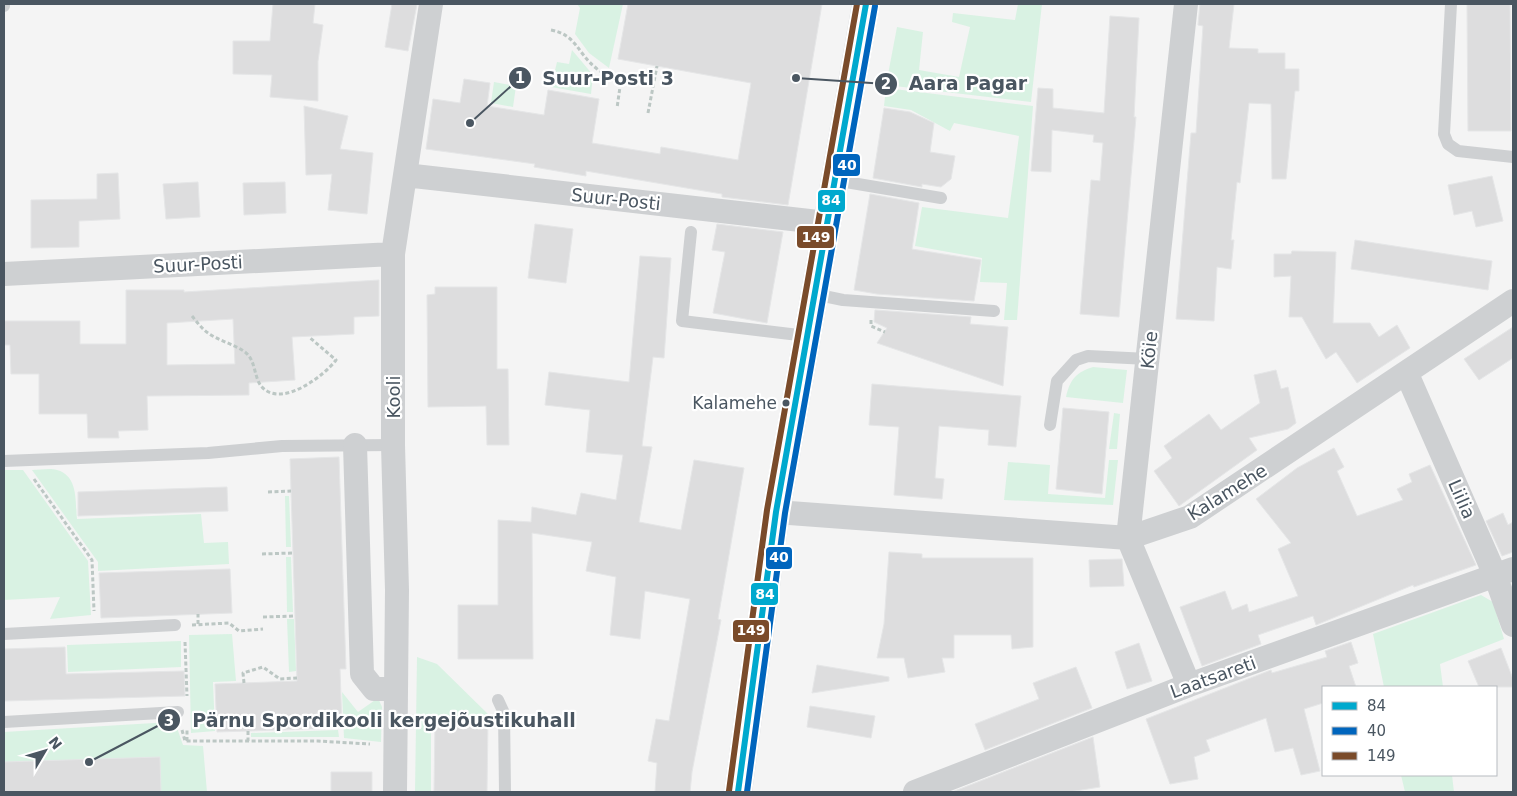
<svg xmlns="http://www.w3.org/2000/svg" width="1517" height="796" viewBox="0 0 1517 796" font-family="'DejaVu Sans',sans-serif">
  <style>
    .green { fill: #d9f2e3 }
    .building { fill: #ddddde; stroke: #e5e6e7; fill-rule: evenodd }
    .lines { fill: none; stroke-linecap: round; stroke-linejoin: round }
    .path { stroke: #bcc7c4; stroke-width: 3; stroke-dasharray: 4 2.5; stroke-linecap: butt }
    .service { stroke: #ced0d2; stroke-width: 12 }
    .minor { stroke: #ced0d2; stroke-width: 24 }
    .secondary { stroke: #ced0d4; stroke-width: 28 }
    .bus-1-casing { stroke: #fff; stroke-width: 10 }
    .bus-2-casing { stroke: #fff; stroke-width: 10 }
    .bus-3-casing { stroke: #fff; stroke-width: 10 }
    .bus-1 { stroke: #00a9ce; stroke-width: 6 }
    .bus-2 { stroke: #0065bd; stroke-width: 6 }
    .bus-3 { stroke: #7a4b2a; stroke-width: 6 }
    .bus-dot { fill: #4a5661; stroke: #fff; stroke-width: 2 }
    .labels { text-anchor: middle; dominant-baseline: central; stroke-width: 4.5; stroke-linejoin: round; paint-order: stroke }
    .bus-label { font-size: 17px; fill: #4a5661; stroke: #fff; text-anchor: end }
    .street-label { font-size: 18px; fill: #4a5661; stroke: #fff }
    .leader { fill: none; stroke: #4a5661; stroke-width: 2 }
    .callout-dot { fill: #4a5661; stroke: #fff; stroke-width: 2 }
    .mark-label { font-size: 15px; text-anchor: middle; font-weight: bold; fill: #fff }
    .callout-label { font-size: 19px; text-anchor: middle; font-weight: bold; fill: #4a5661; stroke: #fff; stroke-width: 4.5; stroke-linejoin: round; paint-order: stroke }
    .line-badge { stroke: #fff; stroke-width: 2 }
    .badge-label { font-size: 14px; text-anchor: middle; font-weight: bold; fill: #fff }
  </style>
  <rect width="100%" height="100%" fill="#f4f4f4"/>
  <!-- green -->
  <path class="green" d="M577,4H623L609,68L589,53L575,34L580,8Z
    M1018,4H1042L1031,102L886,85L897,27L923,32L919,70L959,77L970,27L952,22L953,13L1015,20Z
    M572,50L593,75L591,94L551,87L557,62L569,64Z
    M494,82L516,86L513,107L491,103Z
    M886,88L1033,106L1017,320H1004L1007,283L980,282L982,258L915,246L922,207L1008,218L1019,136L954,123L950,131L911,110L884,106Z
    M1093,367L1127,370L1123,403L1066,397C1070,380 1076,372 1093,367Z
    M1114,413L1120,414L1117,449H1109Z
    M1109,460H1118L1113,505L1004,500L1008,462L1050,465L1048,494L1105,498Z
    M4,470H23L88,561L91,615L50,619L60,597L4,600Z
    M32,470C40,470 50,468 57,470C79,476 75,503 77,519L201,514L204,543L228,542L229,564L98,571V562Z
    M285,496H289L291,547H286Z
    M286,557H291L293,612H287Z
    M1481,595L1493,602L1504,639L1440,664L1443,687H1384L1373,634Z
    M287,619H294L296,671L289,672Z
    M232,634L236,681L213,682L215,731L191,733L189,635Z
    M181,641V667L68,672L67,645Z
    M417,657L437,664L489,715L431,718V792H415Z
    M342,692L358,712L378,698L382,707L381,742L344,738Z
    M171,722V725H176L183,745L203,746L207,792H4V732Z
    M338,730L339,737H251V733Z
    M1401,775H1452L1454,792H1405Z"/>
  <!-- building -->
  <path class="building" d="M273,4H315L313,23L323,25L318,61V101L270,97L272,75L233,74V41H270Z
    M392,4H417L408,51L385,47Z
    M628,4H822L788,205L722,197V194L586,171V176L534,167L535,164L426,149L433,99L460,103L464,79L490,83L487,106L544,115L548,90L599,99L592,143L660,154L661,147L738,160L751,83L618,59Z
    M1200,4H1234L1229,48L1258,49V53H1285V69H1299V91H1295L1286,179H1272L1271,104L1249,103L1240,183L1237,182L1231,240H1234L1231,269L1217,267L1214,321L1176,319L1191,133H1196L1203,26L1198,25Z
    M1467,4H1510L1511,131H1468Z
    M1110,16L1139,18L1134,117H1136L1119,317L1080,314L1091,180L1100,181L1103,143L1093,142L1094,135L1052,130L1051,172L1031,171L1038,88L1053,89V108L1104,113Z
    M304,106L348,116L340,149L373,153L367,214L328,210L332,174L306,175Z
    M884,108L910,112L934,123L930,152L955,156L951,179L941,187L922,184V187L873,178Z
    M118,173L120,219L79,221V247L31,248V200L97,199V174Z
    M1492,176L1503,221L1476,227L1472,211L1454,215L1448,185Z
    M198,182L200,217L166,219L163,184Z
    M285,182L286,213L244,215L243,183Z
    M870,194L919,203L912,249L981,260L974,301L877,294L854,290Z
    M535,224L573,229L566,283L528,278Z
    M717,224L783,232L767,323L713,313L725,252L712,250Z
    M1355,240L1492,261L1488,290L1351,269Z
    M1292,251L1336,252L1333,323H1370L1379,337L1397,325L1410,348L1357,383L1336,352L1326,359L1302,317H1289L1291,276L1274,277V254H1291Z
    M640,256L671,258L664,358L653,357L642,446L652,447L639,522L681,530L694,460L744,468L718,619L721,620L692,772L690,792H655L657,763L648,761L656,719L669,721L690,599L645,591L640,639L610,635L616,577L586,571L592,542L532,533L533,659H458V605H498V520L531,522L532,507L576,515L581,493L616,500L623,455L586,452L590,410L545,405L549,372L629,382Z
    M379,280V316L354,317V334L292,337L295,380L249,383V395L147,396L148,430L118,431L119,438H88L87,414H39V374H11L10,345H4V321H80V344H126V290H184V292ZM233,319L235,364L167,365V323Z
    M435,287H497V369H508L509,445H487L486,406L428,407L427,295L435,294Z
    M875,310L971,317L970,324L1008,327L1003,386L877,343L887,328L874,322Z
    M1513,327V358L1479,380L1464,359Z
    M1276,370L1281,389L1288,387L1296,423L1288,429L1249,438L1257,450L1179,506L1154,471L1172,458L1164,446L1209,414L1221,430L1260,403L1254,375Z
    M872,384L1021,396L1016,447L988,445L989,430L939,426L935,478L944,479L942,499L894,495L899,427L869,425Z
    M1063,408L1109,412L1102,494L1056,489Z
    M1334,448L1344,467L1337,471L1357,516L1403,500L1397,489L1412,482L1409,474L1430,465L1476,565L1414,587L1413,585L1316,625L1313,616L1258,635L1261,644L1202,666L1180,607L1225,591L1232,610L1247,604L1249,612L1298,596L1278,549L1291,543L1256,499L1297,468Z
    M339,457L346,669H340L342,728L217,732L215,684L297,681L290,459Z
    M227,487L228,511L78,516V492Z
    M1503,513L1508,525L1513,522V552L1502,556L1486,521Z
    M889,552L922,554V558H1033V647L1012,649L1011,635H954V658H942L945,672L908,678L904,658H877L884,624Z
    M1122,559L1124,586L1090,587L1089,560Z
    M230,569L232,613L101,618L99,573Z
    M1351,642L1358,663L1349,666L1356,687H1323V703L1304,709L1320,771L1301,775L1293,748L1275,752L1266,718L1206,740L1210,751L1194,757L1198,779L1170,784L1146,719L1271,670L1272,673L1327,657L1325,651Z
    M1139,643L1152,681L1127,689L1115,652Z
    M65,647L66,674L184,671L185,696L4,701V649Z
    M1501,648L1513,679V687H1479L1468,661Z
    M817,665L889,677V681L812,693Z
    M1076,667L1092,708L985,750L975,724L1039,699L1033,683Z
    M810,706L875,716L871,738L807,727Z
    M435,720L488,721L487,792L434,791Z
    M1093,737L1100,787L1069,792H952Z
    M160,757L161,792H4V762Z
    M331,772H372V792H331Z"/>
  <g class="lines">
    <!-- path -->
    <path class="path" d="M551,30C577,35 577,53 596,68C603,74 612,78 621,80L617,108
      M648,113L657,66
      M192,316C197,322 202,329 208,333C219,341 234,344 245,352C257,361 253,380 264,389C284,406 324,376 336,360L309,337
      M871,320V326L885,332
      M34,479L92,560L94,611
      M268,492L291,491
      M262,554L293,553
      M263,617L295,616
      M198,624V614
      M192,625L229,623L239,631L263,629
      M185,642L187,696
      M244,683L243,673L263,667L280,679L297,678
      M182,730L185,741H318L370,744
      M248,731V741
      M187,741V729"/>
    <!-- service -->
    <path class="service" d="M1451,4L1444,134L1448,144L1458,151L1513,157
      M4,6V4
      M834,180L941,198
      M691,232L682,321L807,336
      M814,294L843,300L994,311
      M1050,425L1057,381L1076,360L1088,356L1148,359
      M4,461L208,453L282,446L393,445
      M4,634L175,625
      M498,700L504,713L505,792
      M4,722L178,712"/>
    <!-- minor -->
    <path class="minor" d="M1186,4L1128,538L1189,685
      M405,175L827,223
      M4,274L393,254
      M1407,374L1495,575L1513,625
      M355,445L362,674L374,689H396
      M776,512L1128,538L1190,517L1513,301
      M395,792L397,590L393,445V254L431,4
      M915,792L1189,685L1513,569"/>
    <!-- secondary -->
    <path class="secondary" d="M738,792L776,512L866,4"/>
    <defs>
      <path id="bus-1" d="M738,792L776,512L866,4"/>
      <path id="bus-2" d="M747,792L785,513L875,6"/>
      <path id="bus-3" d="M729,791L767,510L857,4"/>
    </defs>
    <!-- bus-1 casing -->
    <use href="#bus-1" class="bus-1-casing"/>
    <!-- bus-2 casing -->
    <use href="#bus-2" class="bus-2-casing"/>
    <!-- bus-3 casing -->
    <use href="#bus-3" class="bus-3-casing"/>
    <!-- bus-1 -->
    <use href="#bus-1" class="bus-1"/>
    <!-- bus-2 -->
    <use href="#bus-2" class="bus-2"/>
    <!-- bus-3 -->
    <use href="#bus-3" class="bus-3"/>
  </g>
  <!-- markers -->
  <circle class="bus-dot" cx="786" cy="403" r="4.5"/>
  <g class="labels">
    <!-- bus labels -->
    <g class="bus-label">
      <text x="777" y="403">Kalamehe</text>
    </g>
    <!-- street labels -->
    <g class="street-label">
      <text transform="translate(616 199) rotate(6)">Suur-Posti</text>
      <text transform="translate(198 264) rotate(-3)">Suur-Posti</text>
      <text transform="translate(1149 350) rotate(-84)">Köie</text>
      <text transform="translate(393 397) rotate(-90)">Kooli</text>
      <text transform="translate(1227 492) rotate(-32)">Kalamehe</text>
      <text transform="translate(1462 499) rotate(66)">Liilia</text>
      <text transform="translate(1213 677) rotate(-20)">Laatsareti</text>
    </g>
  </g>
  <!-- callouts -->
  <path class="leader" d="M470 123L520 78M796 78L886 84M89 762L169 720"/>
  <g class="callout-dot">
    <circle cx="470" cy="123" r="5"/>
    <circle cx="796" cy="78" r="5"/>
    <circle cx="89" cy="762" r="5"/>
    <circle cx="520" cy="78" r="12"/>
    <circle cx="886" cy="84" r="12"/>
    <circle cx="169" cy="720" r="12"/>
  </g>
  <g class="mark-label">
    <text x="520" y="83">1</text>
    <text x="886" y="89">2</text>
    <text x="169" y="726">3</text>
  </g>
  <g class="callout-label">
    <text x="608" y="85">Suur-Posti 3</text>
    <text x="968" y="90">Aara Pagar</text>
    <text x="384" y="727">Pärnu Spordikooli kergejõustikuhall</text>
  </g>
  <g class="line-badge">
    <rect x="832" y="153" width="29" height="24" rx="5" fill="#0065bd"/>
    <rect x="817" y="189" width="29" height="24" rx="5" fill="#00a9ce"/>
    <rect x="796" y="225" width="39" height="24" rx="5" fill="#7a4b2a"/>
    <rect x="765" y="546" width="28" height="24" rx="5" fill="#0065bd"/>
    <rect x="750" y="582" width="29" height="24" rx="5" fill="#00a9ce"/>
    <rect x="732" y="619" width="38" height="24" rx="5" fill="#7a4b2a"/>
  </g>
  <g class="badge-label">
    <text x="847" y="170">40</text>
    <text x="831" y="205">84</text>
    <text x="816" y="242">149</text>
    <text x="779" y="562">40</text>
    <text x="765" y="599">84</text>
    <text x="751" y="635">149</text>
  </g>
  <!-- border -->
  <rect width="1517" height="796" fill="none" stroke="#4a5661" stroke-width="10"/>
  <!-- legend -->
  <rect x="1322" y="686" width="175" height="90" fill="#ffffff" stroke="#b7bbc0"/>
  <rect x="1332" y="702" width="25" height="8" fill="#00a9ce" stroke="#b7bbc0"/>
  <text x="1367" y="711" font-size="15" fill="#4a5661">84</text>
  <rect x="1332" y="727" width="25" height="8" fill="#0065bd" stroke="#b7bbc0"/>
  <text x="1367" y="736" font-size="15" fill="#4a5661">40</text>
  <rect x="1332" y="752" width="25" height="8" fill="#7a4b2a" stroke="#b7bbc0"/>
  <text x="1367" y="761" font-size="15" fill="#4a5661">149</text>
  <!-- north arrow -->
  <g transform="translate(45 751) rotate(52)" stroke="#ffffff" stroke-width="4" paint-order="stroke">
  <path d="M0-4L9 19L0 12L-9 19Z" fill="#4a5661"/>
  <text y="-8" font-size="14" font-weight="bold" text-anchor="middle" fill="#4a5661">N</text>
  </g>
</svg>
